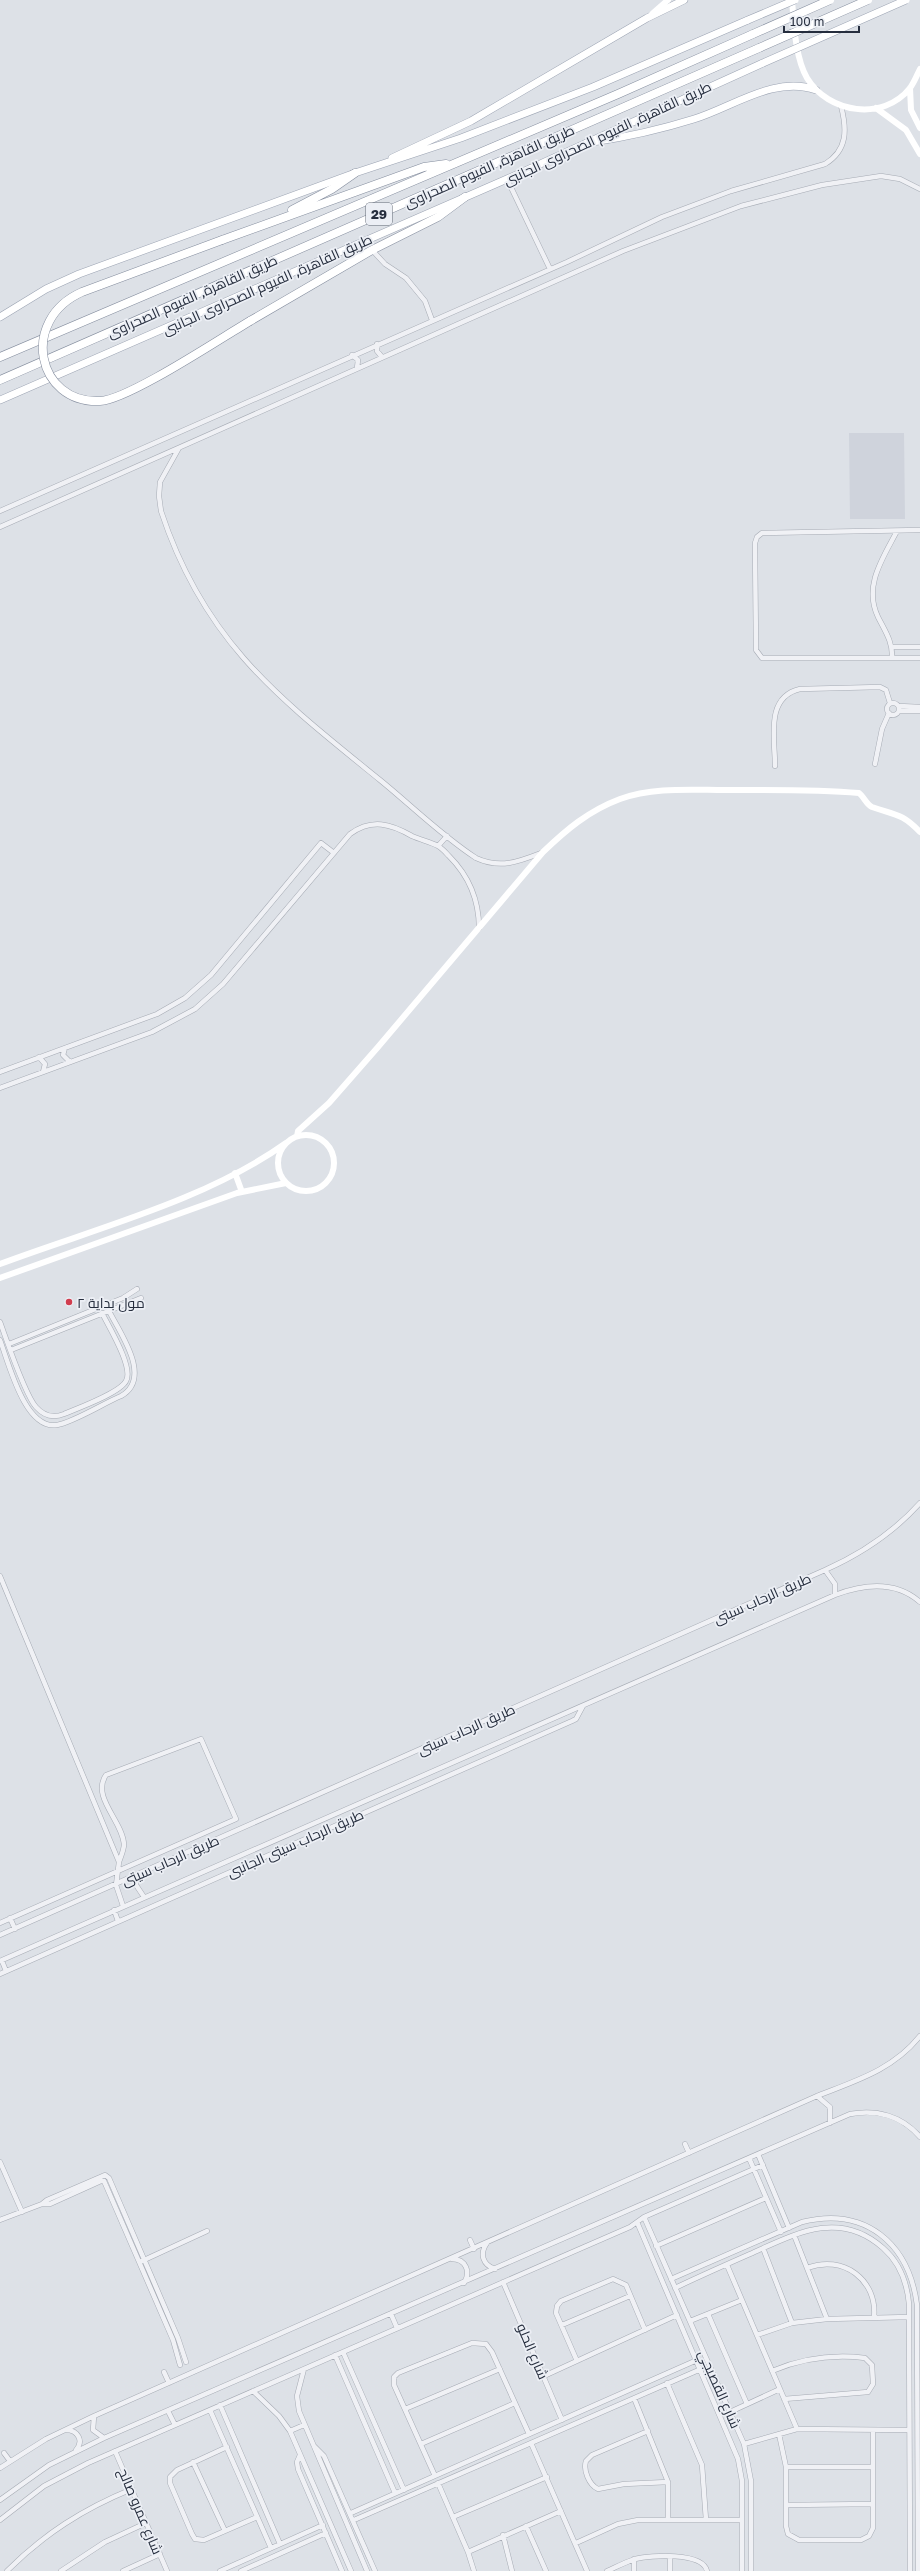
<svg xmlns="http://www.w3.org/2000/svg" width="920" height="2571" viewBox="0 0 920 2571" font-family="'Golos Text',Cairo,sans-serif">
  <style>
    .built { fill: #cfd3dc }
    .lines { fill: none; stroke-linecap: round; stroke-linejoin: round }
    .street-casing { stroke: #a6abb4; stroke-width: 5.5 }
    .primary-casing { stroke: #9ca4b3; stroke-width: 8 }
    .highway-casing { stroke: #848d9e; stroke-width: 9 }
    .street { stroke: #f0f1f5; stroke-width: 4.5 }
    .secondary { stroke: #fff; stroke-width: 6 }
    .primary { stroke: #fff; stroke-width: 7 }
    .highway { stroke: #fff; stroke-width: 8 }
    .primary-bridge-casing { stroke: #9ca4b3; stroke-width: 8; stroke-linecap: butt }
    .highway-bridge-casing { stroke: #848d9e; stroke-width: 9; stroke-linecap: butt }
    .primary-bridge { stroke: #fff; stroke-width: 7 }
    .highway-bridge { stroke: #fff; stroke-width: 8 }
    .poi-dot { fill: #d13d4e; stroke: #eceff5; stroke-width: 1.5 }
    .labels { text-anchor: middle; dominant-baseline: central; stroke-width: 3.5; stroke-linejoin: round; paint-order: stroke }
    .shield { fill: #eceff5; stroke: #616875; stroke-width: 1 }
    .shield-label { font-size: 13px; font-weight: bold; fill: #262e3e }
    .street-label { font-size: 14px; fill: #262e3e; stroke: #eceff5 }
    .poi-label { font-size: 14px; fill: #262e3e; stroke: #eceff5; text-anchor: start }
  </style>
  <rect width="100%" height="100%" fill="#dde1e7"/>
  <!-- built -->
  <path class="built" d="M849,433H904L905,519H850Z"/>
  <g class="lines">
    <defs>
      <path id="street" d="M507,179L550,269
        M372,250L385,264L406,278L425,301L432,320
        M377,344V351L382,357
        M352,355L358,360L357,368
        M179,448L160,482L159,496L161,511C204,642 279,698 380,780C412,806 442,836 476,858C500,869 518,862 541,853
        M0,511L567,262L662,217L731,191L825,164C848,150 847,129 841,106
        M0,527L623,251L741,206L822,185L881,176L900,179L920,189
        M920,530L762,533L757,537L755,543L756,650L762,658H920
        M892,647H920
        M892,658C893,642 885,631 878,617C863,586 883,558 897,531
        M887 709a6 6 0 1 1 12 0a6 6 0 1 1-12 0Z
        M899,706L920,707
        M899,711H920
        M875,764L882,729L889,713
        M775,766C775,738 765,697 800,689L880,687L886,690L890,703
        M438,846L447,836
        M65,1048L63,1055L70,1062
        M39,1057L45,1064L43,1072
        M0,1072L157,1014L185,998L211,975L321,843L334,853
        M0,1088L152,1032L195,1009L223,984L350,834C372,818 391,824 412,836C421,840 430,842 438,846C442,848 446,853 449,856C469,876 479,899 479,928
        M0,1322C7,1341 25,1395 36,1407C44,1416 54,1418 64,1414C78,1408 120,1393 126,1381C134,1368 109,1327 102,1313
        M0,1340C9,1364 25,1430 57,1425C74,1422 104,1403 121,1396C153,1378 120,1333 109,1311
        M9,1344L123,1298L137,1289
        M11,1350L141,1298
        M825,1570L835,1584V1595
        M0,1576L119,1862L116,1885L123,1906
        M136,1875V1885L144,1897
        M114,1910L118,1921
        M10,1918L15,1929
        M0,1923L236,1819L201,1739L106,1775C91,1797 122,1820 124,1844C124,1850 121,1856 119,1862
        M0,1935L825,1570C861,1554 894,1532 920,1503
        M0,1961L835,1595C864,1584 895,1580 920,1602
        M2,1961L6,1971
        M0,1974L572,1721L576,1719L583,1706
        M817,2096L830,2107V2123
        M685,2144L689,2153
        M758,2154L789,2228
        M749,2158L781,2232
        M0,2162L22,2212
        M42,2204L47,2200L105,2175L109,2178L178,2338L186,2362
        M644,2217L744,2444L751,2481V2571
        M0,2220L42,2204H50L101,2181H104L173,2340L180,2365
        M637,2222L738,2459L742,2481V2571
        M794,2235L827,2319
        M470,2240L474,2249
        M487,2243C479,2254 483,2265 495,2269
        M656,2246L766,2198
        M763,2248L792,2323
        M452,2259C466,2259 471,2272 464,2283
        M142,2261L207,2231
        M727,2265L797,2429
        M807,2268C843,2254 878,2280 874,2318
        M671,2279L802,2222C866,2206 909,2244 917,2305L918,2571
        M503,2282L562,2420
        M675,2288C700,2276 725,2265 750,2254C795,2234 839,2209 883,2248C899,2262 907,2282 909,2304L910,2571
        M391,2314L397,2328
        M708,2314L747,2404
        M690,2321L742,2300
        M562,2325L630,2296
        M757,2335L792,2323L827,2319L909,2317
        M343,2352L404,2490
        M335,2355L395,2493
        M577,2361L556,2313L557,2306L561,2301L613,2279L626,2285L645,2330
        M304,2369L297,2396L299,2411L367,2571
        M772,2371C803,2358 832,2354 865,2358L872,2365L873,2384L868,2392L784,2399
        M164,2372L169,2383
        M544,2376L677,2315
        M667,2383L702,2465L706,2520
        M253,2391L279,2416L290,2431L351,2571
        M634,2398L668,2482V2519
        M220,2405L280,2544
        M405,2409L500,2369
        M210,2410L271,2548
        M168,2411L175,2425
        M730,2412L780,2389
        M94,2416L93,2430L104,2438
        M66,2430C78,2430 84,2441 76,2450
        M290,2431L304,2425
        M648,2431L592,2455L586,2461C583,2470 589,2485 598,2489L624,2484L668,2482
        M779,2434L786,2467V2526L788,2534L799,2540H861L869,2536L873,2528V2430
        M531,2443L587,2571
        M421,2444L515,2403
        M744,2444L797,2429L908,2430
        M314,2446L324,2456L375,2571
        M227,2447L177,2470L170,2477V2483L192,2534L195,2539L204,2540L257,2517
        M115,2451L167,2571
        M4,2453L10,2461
        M300,2455L297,2462L298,2469L342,2571
        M193,2462L225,2531
        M786,2467H873
        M0,2468L46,2439L94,2416L817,2096C855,2081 893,2070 920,2036
        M435,2476L394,2385V2377L398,2373L472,2343L486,2344L492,2352L529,2434
        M438,2483L468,2552L474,2571
        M0,2500L49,2465L104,2438L850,2114C877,2109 902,2116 920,2137
        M786,2505L873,2504
        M351,2513L697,2360
        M453,2517L547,2477
        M0,2520L44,2486L88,2463L630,2227L644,2217L763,2165
        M354,2520L701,2369
        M526,2526L546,2571
        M503,2535L512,2571
        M576,2543L618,2524L638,2520H742
        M468,2552L561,2511
        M670,2557V2571
        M634,2559V2571
        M7,2571C44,2534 83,2509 132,2489
        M61,2571L105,2542L146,2523
        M123,2571L160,2554
        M220,2571L323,2525
        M241,2571L326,2533
        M607,2571C616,2567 626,2562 635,2559C651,2555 703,2552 707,2571"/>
      <path id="primary" d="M593,142C627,137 662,129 694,119C733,107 775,75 816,90
        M392,158L471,121L647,18L684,0
        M0,317L46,289L79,274L355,173L461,138L593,87L748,20
        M0,400L507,179L763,63"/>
      <path id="highway" d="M292,210L332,189L355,173
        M222,240L424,167L446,164
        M250,321L372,250L438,217L465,197
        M0,357L618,94L753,34
        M0,380L759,48"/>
    </defs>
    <!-- street casing -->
    <use href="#street" class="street-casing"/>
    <!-- primary casing -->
    <use href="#primary" class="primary-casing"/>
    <!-- highway casing -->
    <use href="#highway" class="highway-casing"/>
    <!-- street -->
    <use href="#street" class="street"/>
    <!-- secondary -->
    <path class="secondary" d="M792,0C794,24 795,57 807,78C828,113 883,122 910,88C914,83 917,75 920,69
      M652,14L668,0
      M910,88L911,110L920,128
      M876,108L906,130L920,154
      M278 1163a28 28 0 1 1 56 0a28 28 0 1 1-56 0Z
      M297,1136L298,1131L329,1103L378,1047L543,852C566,830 588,811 620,799C653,787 690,790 725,790C770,790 815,789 859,793C864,797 867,805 872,807C895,815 902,813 920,832
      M235,1173L242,1192
      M0,1264C93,1229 205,1201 286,1143
      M0,1278L237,1193L286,1183"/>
    <!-- primary -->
    <use href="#primary" class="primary"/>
    <!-- highway -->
    <use href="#highway" class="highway"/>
    <defs>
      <path id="primary-bridge" d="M748,20L795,0
        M763,63L906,0"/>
      <path id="highway-bridge" d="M753,34L830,0
        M759,48L868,0
        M222,240L82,292C19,320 37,404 100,401C128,400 221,338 250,321"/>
    </defs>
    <!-- primary-bridge casing -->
    <use href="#primary-bridge" class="primary-bridge-casing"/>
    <!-- highway-bridge casing -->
    <use href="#highway-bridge" class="highway-bridge-casing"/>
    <!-- primary-bridge -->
    <use href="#primary-bridge" class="primary-bridge"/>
    <!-- highway-bridge -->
    <use href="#highway-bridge" class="highway-bridge"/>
  </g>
  <!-- markers -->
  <circle class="poi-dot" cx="69" cy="1302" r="4"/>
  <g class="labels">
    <!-- shield labels -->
    <rect class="shield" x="366" y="203" width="26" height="22" rx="3"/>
    <g class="shield-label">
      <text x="379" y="214">29</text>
    </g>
    <!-- street labels -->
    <g class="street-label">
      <text transform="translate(607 133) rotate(-25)">طريق القاهرة, الفيوم الصحراوى الجانبى</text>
      <text transform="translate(489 166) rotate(-24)">طريق القاهرة, الفيوم الصحراوى</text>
      <text transform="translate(267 284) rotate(-24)">طريق القاهرة, الفيوم الصحراوى الجانبى</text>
      <text transform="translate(192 296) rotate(-24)">طريق القاهرة, الفيوم الصحراوى</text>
      <text transform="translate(762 1598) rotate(-24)">طريق الرحاب سيتى</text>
      <text transform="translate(466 1729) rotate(-24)">طريق الرحاب سيتى</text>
      <text transform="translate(295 1843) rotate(-24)">طريق الرحاب سيتى الجانبى</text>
      <text transform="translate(170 1860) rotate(-24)">طريق الرحاب سيتى</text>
      <text transform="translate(533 2351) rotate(67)">شارع الحلو</text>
      <text transform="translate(720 2389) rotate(66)">شارع القصبجي</text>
      <text transform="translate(141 2511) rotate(67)">شارع عمرو صالح</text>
    </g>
    <!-- poi labels -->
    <g class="poi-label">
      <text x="77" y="1302">مول بداية ۲</text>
    </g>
  </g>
  <!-- scale -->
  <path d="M784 26v6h75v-6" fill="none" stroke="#262e3e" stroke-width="2"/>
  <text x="790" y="26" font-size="12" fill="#262e3e" stroke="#eceff5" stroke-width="3" paint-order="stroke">100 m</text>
</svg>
